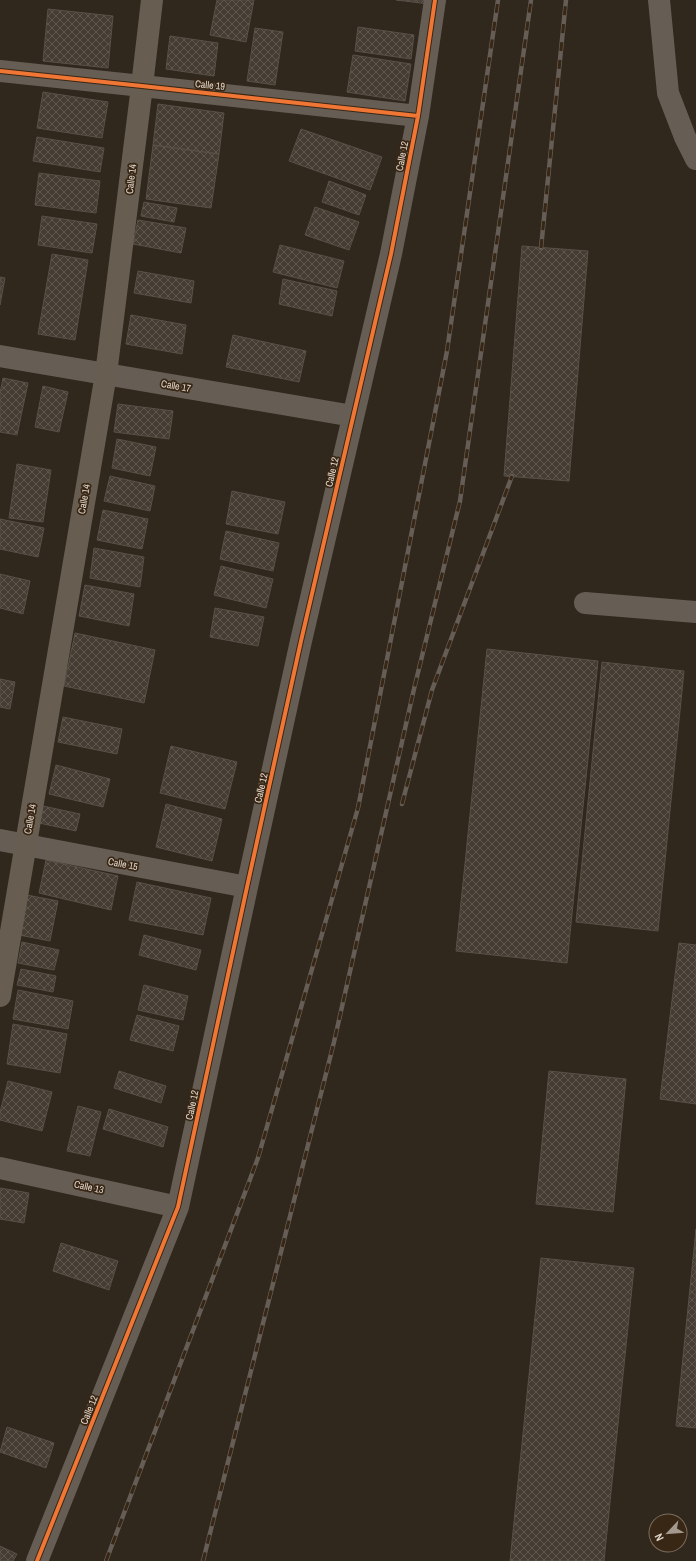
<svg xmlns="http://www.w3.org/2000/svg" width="696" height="1561" viewBox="0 0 696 1561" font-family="'Archivo Narrow',sans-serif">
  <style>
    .building { fill: url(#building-cross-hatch); stroke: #585148 }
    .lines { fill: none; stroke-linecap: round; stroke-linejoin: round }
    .minor { stroke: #665e55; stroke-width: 22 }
    .major { stroke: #675d51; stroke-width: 22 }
    .rail-casing { stroke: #665e56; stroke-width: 4.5 }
    .rail { stroke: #382715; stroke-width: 3; stroke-dasharray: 9; stroke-linecap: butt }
    .cycleway-casing { stroke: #382715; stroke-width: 6 }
    .cycleway { stroke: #f07635; stroke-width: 4 }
    .labels { text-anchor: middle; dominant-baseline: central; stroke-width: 3.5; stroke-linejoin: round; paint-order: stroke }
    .street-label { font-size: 10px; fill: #e2d6cb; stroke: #382715 }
  </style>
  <defs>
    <pattern id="building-cross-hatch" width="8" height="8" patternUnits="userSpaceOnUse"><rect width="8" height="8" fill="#453c33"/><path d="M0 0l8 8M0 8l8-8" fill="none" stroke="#60574f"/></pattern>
  </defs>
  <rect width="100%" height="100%" fill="#30271d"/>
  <!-- building -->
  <path class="building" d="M217,0H254L246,42L210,35Z
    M396,0H429V4Z
    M48,9L113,16L108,68L43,61Z
    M358,27L414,35L411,59L355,51Z
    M255,28L283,32L275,85L247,81Z
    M170,36L218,43L214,76L166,69Z
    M353,55L411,64L405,101L347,92Z
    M43,92L108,102L102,138L37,128Z
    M158,104L224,113L219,154L153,145Z
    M301,129L382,157L370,190L289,161Z
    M37,137L104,148L100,172L33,161Z
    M153,145L219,154L211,208L146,199Z
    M39,173L100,181L96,213L35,205Z
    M329,181L366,195L359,215L322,202Z
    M144,202L177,208L174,222L141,216Z
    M315,207L359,222L349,250L305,235Z
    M42,216L97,224L92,253L38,245Z
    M138,220L186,228L181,253L133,244Z
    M280,245L344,261L337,288L273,272Z
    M522,246L588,251L569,481L504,476Z
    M52,254L88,260L75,340L38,334Z
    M138,271L194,281L191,303L134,293Z
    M0,277L5,278L0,305Z
    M283,279L337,291L332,316L279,304Z
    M131,315L186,325L182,354L126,344Z
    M233,335L306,351L299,382L226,367Z
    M3,378L28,383L17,435L0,432V393Z
    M43,386L68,392L59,432L35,427Z
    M118,404L173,411L169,439L114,432Z
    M117,439L156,447L150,476L112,468Z
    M17,464L51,470L43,522L9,518Z
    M110,476L155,486L150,511L104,501Z
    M232,491L285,502L278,534L226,524Z
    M103,510L148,519L142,549L97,540Z
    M0,519L44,528L38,557L0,549Z
    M226,531L279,543L273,571L220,559Z
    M94,548L144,557L140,587L90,578Z
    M221,566L273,579L266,608L214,595Z
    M0,574L30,581L23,614L0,608Z
    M85,585L134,594L129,626L79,616Z
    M215,608L264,617L258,646L210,637Z
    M75,633L155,650L144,703L64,686Z
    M487,649L598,661L567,963L456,951Z
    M602,662L684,671L658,931L576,922Z
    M0,679L15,682L10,709L0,707Z
    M63,717L122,729L117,754L58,742Z
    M171,746L237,762L225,809L160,793Z
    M56,765L110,779L103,807L49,794Z
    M166,804L222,819L212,861L156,847Z
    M43,806L80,814L76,831L39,823Z
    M46,860L118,876L111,910L39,893Z
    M137,882L211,898L203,935L129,920Z
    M27,895L58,901L50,941L19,935Z
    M144,935L201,950L196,970L139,955Z
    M22,942L59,950L54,970L18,963Z
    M679,943L696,945V1104L660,1099Z
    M21,969L56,976L53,992L17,985Z
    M144,985L188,996L183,1020L138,1010Z
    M18,990L73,1001L68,1029L13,1019Z
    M137,1015L179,1026L173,1051L130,1040Z
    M13,1024L67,1034L60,1073L7,1064Z
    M119,1071L166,1086L161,1103L114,1088Z
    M549,1071L626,1079L613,1212L536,1204Z
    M8,1081L52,1092L42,1131L0,1120V1112Z
    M78,1106L101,1112L90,1156L67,1151Z
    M109,1109L168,1127L163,1147L103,1129Z
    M0,1188L29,1193L24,1223L0,1219Z
    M696,1229V1428L676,1426Z
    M61,1243L118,1261L109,1290L53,1271Z
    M541,1258L634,1268L604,1561H510Z
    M7,1427L54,1443L46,1468L0,1452Z
    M0,1546L17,1554L13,1561H0Z"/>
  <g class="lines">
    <!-- minor -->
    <path class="minor" d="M659,0L668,93L685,137L696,159
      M0,71L142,86L418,116
      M0,356L353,416
      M585,603L696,612
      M0,840L247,887
      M0,1168L178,1207
      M37,1561L178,1207L247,887L301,641L391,254L418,116L435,0"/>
    <!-- major -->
    <path class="major" d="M0,996L106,374L142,86L152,0"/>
    <defs>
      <path id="rail" d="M541,248L566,0
        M402,804L432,690L512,476
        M106,1561L258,1158L358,808L447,351L498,0
        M203,1561L334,1042L414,689L460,501L531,0"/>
    </defs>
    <!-- rail casing -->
    <use href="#rail" class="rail-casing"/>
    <!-- rail -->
    <use href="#rail" class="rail"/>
    <defs>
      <path id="cycleway" d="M0,71L142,86L418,116
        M37,1561L178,1207L247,887L301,641L391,254L418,116L435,0"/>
    </defs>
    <!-- cycleway casing -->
    <use href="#cycleway" class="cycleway-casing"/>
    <!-- cycleway -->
    <use href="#cycleway" class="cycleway"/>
  </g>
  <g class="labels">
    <!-- street labels -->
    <g class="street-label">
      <text transform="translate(210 85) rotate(6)">Calle 19</text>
      <text transform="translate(402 156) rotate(-79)">Calle 12</text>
      <text transform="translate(131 179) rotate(-83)">Calle 14</text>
      <text transform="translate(176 386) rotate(10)">Calle 17</text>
      <text transform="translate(332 472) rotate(-77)">Calle 12</text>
      <text transform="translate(84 499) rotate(-80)">Calle 14</text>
      <text transform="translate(261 788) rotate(-77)">Calle 12</text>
      <text transform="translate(30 819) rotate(-80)">Calle 14</text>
      <text transform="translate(123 864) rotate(11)">Calle 15</text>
      <text transform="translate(192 1105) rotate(-78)">Calle 12</text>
      <text transform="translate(89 1187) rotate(12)">Calle 13</text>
      <text transform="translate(89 1410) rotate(-68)">Calle 12</text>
    </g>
  </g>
  <!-- north arrow -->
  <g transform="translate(668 1533) rotate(244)"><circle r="19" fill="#382715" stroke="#7c6d5e"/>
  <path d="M0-3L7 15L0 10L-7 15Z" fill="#a4998e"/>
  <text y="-6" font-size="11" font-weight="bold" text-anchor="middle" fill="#e2d6cb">N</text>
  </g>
</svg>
